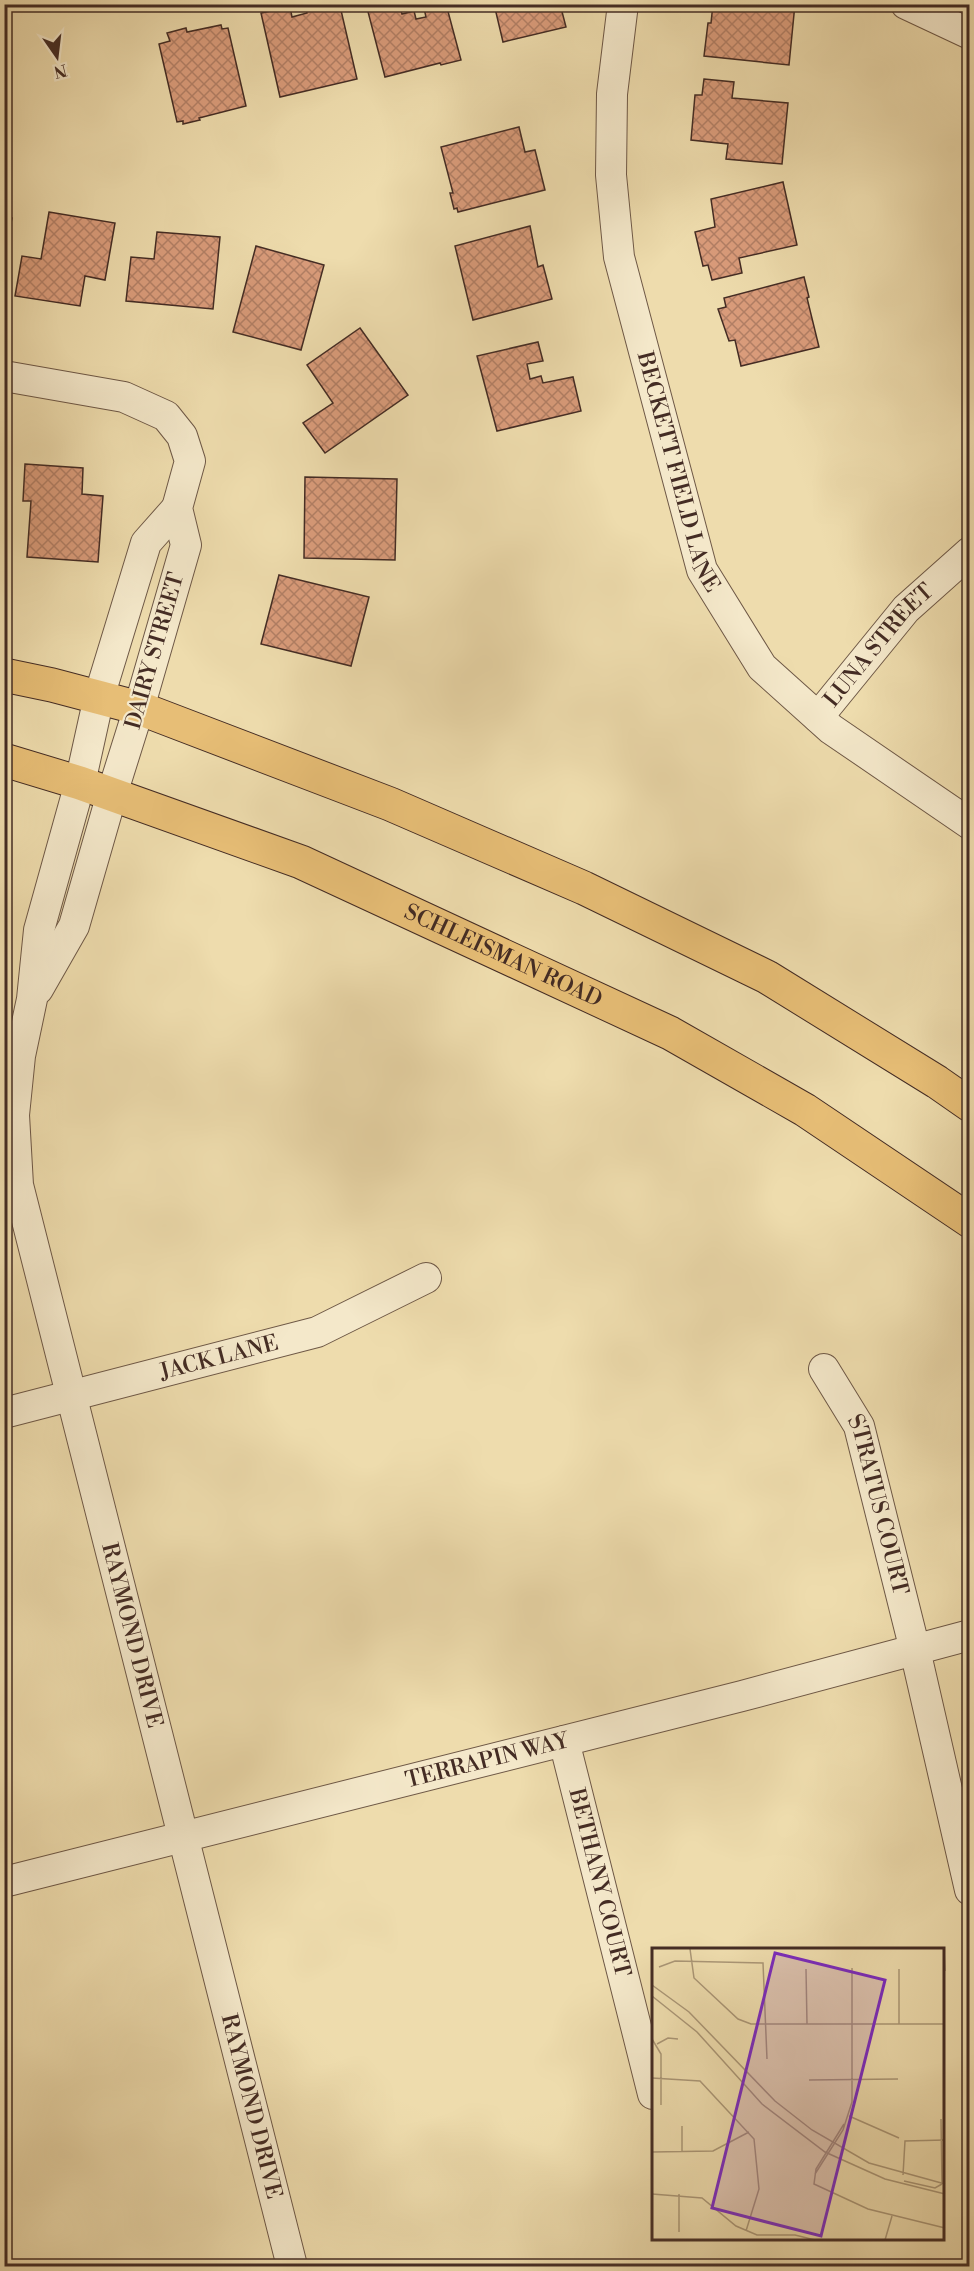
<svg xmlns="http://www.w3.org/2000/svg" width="974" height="2271" font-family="'Libre Bodoni',serif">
<defs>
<pattern id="building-cross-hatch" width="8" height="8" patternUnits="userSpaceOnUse" patternTransform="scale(1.5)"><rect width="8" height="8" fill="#da9c7b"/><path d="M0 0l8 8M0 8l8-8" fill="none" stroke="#b27f65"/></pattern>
</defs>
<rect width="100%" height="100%" fill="#eedcad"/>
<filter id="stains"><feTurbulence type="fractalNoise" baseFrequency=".00333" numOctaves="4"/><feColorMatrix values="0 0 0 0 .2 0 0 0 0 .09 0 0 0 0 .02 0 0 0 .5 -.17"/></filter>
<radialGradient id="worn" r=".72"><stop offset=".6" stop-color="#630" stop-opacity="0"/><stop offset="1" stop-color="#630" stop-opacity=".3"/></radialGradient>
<g fill="url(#building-cross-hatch)" stroke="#442c24" stroke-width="1.5">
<path d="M322 4 323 10 340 6 357 79 280 97 261 13 290 7 292 17 307 13 306 7Z"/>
<path d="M366 4H399L402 14 414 11 416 19 426 17 423 4H446L461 60 441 65 440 63 385 77Z"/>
<path d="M494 4H560L566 27 503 42Z"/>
<path d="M713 4H795L789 65 704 56 708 23H711Z"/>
<path d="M221 25 222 29 228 28 246 106 199 118 200 120 183 124V121L177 122 159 44 170 41 167 33 186 28 187 32Z"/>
<path d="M704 79 734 82 732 98 788 103 782 164 726 159 728 144 691 140 695 95H702Z"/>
<path d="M519 127 525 152 535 150 545 190 458 212 457 208 454 209 450 193H453L441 147Z"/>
<path d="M783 182 797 245 739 258 742 273 712 280 708 265 703 266 695 232 715 227 711 199Z"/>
<path d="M49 212 115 223 105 280 85 276 80 306 15 296 22 256 41 259Z"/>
<path d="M4 216 12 218 4 255Z"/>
<path d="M530 226 538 267 543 265 552 299 473 320 455 246Z"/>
<path d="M157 232 220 237 213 309 126 301 131 257 154 259Z"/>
<path d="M256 246 324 265 301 350 233 332Z"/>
<path d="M804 277 809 297 807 298 819 347 741 366 735 340 729 341 718 309 726 307 724 298Z"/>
<path d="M360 328 408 395 325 453 303 423 333 403 307 365Z"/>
<path d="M538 342 543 361 527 364 530 379 541 376 543 383 573 377 581 411 497 431 477 356Z"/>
<path d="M25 464 83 468 82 494 103 496 98 562 27 557 31 501H23Z"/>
<path d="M305 477 397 479 395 560 304 558Z"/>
<path d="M279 575 369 597 351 666 261 644Z"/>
</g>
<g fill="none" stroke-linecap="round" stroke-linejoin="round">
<g stroke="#6e5846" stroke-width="32">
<g id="minor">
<path id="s1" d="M623 4 612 94 611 175 619 257 702 570 762 667 831 729 970 824"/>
<path d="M906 4 970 34"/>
<path d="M4 376 124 397 166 416 182 436 190 461 177 508 186 545 139 708 112 794 74 926 38 989"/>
<path id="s2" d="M177 508 146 543 99 697 80 783 39 930 32 999 20 1056 14 1115 18 1185 292 2266"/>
<path id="s3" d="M818 717 906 609 970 552"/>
<path id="s4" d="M824 1369 859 1426 915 1650 970 1890"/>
<path id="s5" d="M4 1413 317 1332 426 1278"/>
<path id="s6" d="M564 1741 653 2094"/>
<path id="s7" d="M4 1882 742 1696 970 1635"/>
</g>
</g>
<g stroke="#442c24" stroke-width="35">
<g id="primary">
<path d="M4 675 52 685 139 708 390 804 584 888 767 977 937 1082 970 1105"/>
<path id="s8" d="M4 760 80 783 301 862 670 1033 805 1110 970 1221"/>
</g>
</g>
<use href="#minor" stroke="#f4e8ca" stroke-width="30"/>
<use href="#primary" stroke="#e7be76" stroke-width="33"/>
</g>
<g text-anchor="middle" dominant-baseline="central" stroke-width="4.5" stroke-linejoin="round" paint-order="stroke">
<g font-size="22" fill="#442c24" stroke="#f4e8ca">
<text stroke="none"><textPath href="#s1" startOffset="477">BECKETT FIELD LANE</textPath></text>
<text stroke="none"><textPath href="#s3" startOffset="94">LUNA STREET</textPath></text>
<text transform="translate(155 651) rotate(-74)">DAIRY STREET</text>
<text stroke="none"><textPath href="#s8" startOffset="537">SCHLEISMAN ROAD</textPath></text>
<text stroke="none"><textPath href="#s5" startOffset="222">JACK LANE</textPath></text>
<text stroke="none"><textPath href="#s4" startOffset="148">STRATUS COURT</textPath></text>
<text stroke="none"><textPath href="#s2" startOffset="1170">RAYMOND DRIVE</textPath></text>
<text stroke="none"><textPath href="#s7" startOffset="498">TERRAPIN WAY</textPath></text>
<text stroke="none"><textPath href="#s6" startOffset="146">BETHANY COURT</textPath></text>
<text stroke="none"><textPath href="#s2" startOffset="1656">RAYMOND DRIVE</textPath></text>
</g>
</g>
<g transform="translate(652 1948)">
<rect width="292" height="292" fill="#eedcad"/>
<path fill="none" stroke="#aa9676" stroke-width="1.5" d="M38 1 42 30 86 71 99 76H293M292 1 293 23M7 19 23 13 111 15 115 111M154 21 155 76M247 21V76M0 37 37 64 123 153 160 182 217 215 293 236M0 48 45 84 110 156 173 204 233 231 293 246M0 91 9 106V157M5 96 16 90 26 91M0 130 48 133 102 191 107 241 94 283M157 132 246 131M197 168 247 190M289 171 290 236M192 176 164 221 162 236 216 261 293 280M30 178V204M0 204 61 203 97 184M163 226 191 182 200 154V20M251 227 253 193 293 192M252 233 283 240 290 236M0 246 50 250 84 278 105 287H143L163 292M27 246V284M233 292 240 268"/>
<path fill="#7b2cbf" fill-opacity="0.15" stroke="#7b2cbf" stroke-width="3" d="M123 5 233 32 169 288 60 260Z"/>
<rect width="292" height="292" fill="none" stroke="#442c24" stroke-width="3"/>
</g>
<rect width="974" height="2271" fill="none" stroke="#eedcad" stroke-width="24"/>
<rect x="6" y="6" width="962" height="2259" fill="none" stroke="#442c24" stroke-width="3"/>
<rect x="12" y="12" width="950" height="2247" fill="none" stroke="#442c24" stroke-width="1.5"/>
<g transform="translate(57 57) rotate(166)" stroke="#f4e8ca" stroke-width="4.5" paint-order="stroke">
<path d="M0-4.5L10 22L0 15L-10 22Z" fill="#442c24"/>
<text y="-9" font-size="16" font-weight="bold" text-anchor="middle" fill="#442c24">N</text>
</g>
<rect width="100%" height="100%" filter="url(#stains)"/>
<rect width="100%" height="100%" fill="url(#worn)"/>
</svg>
